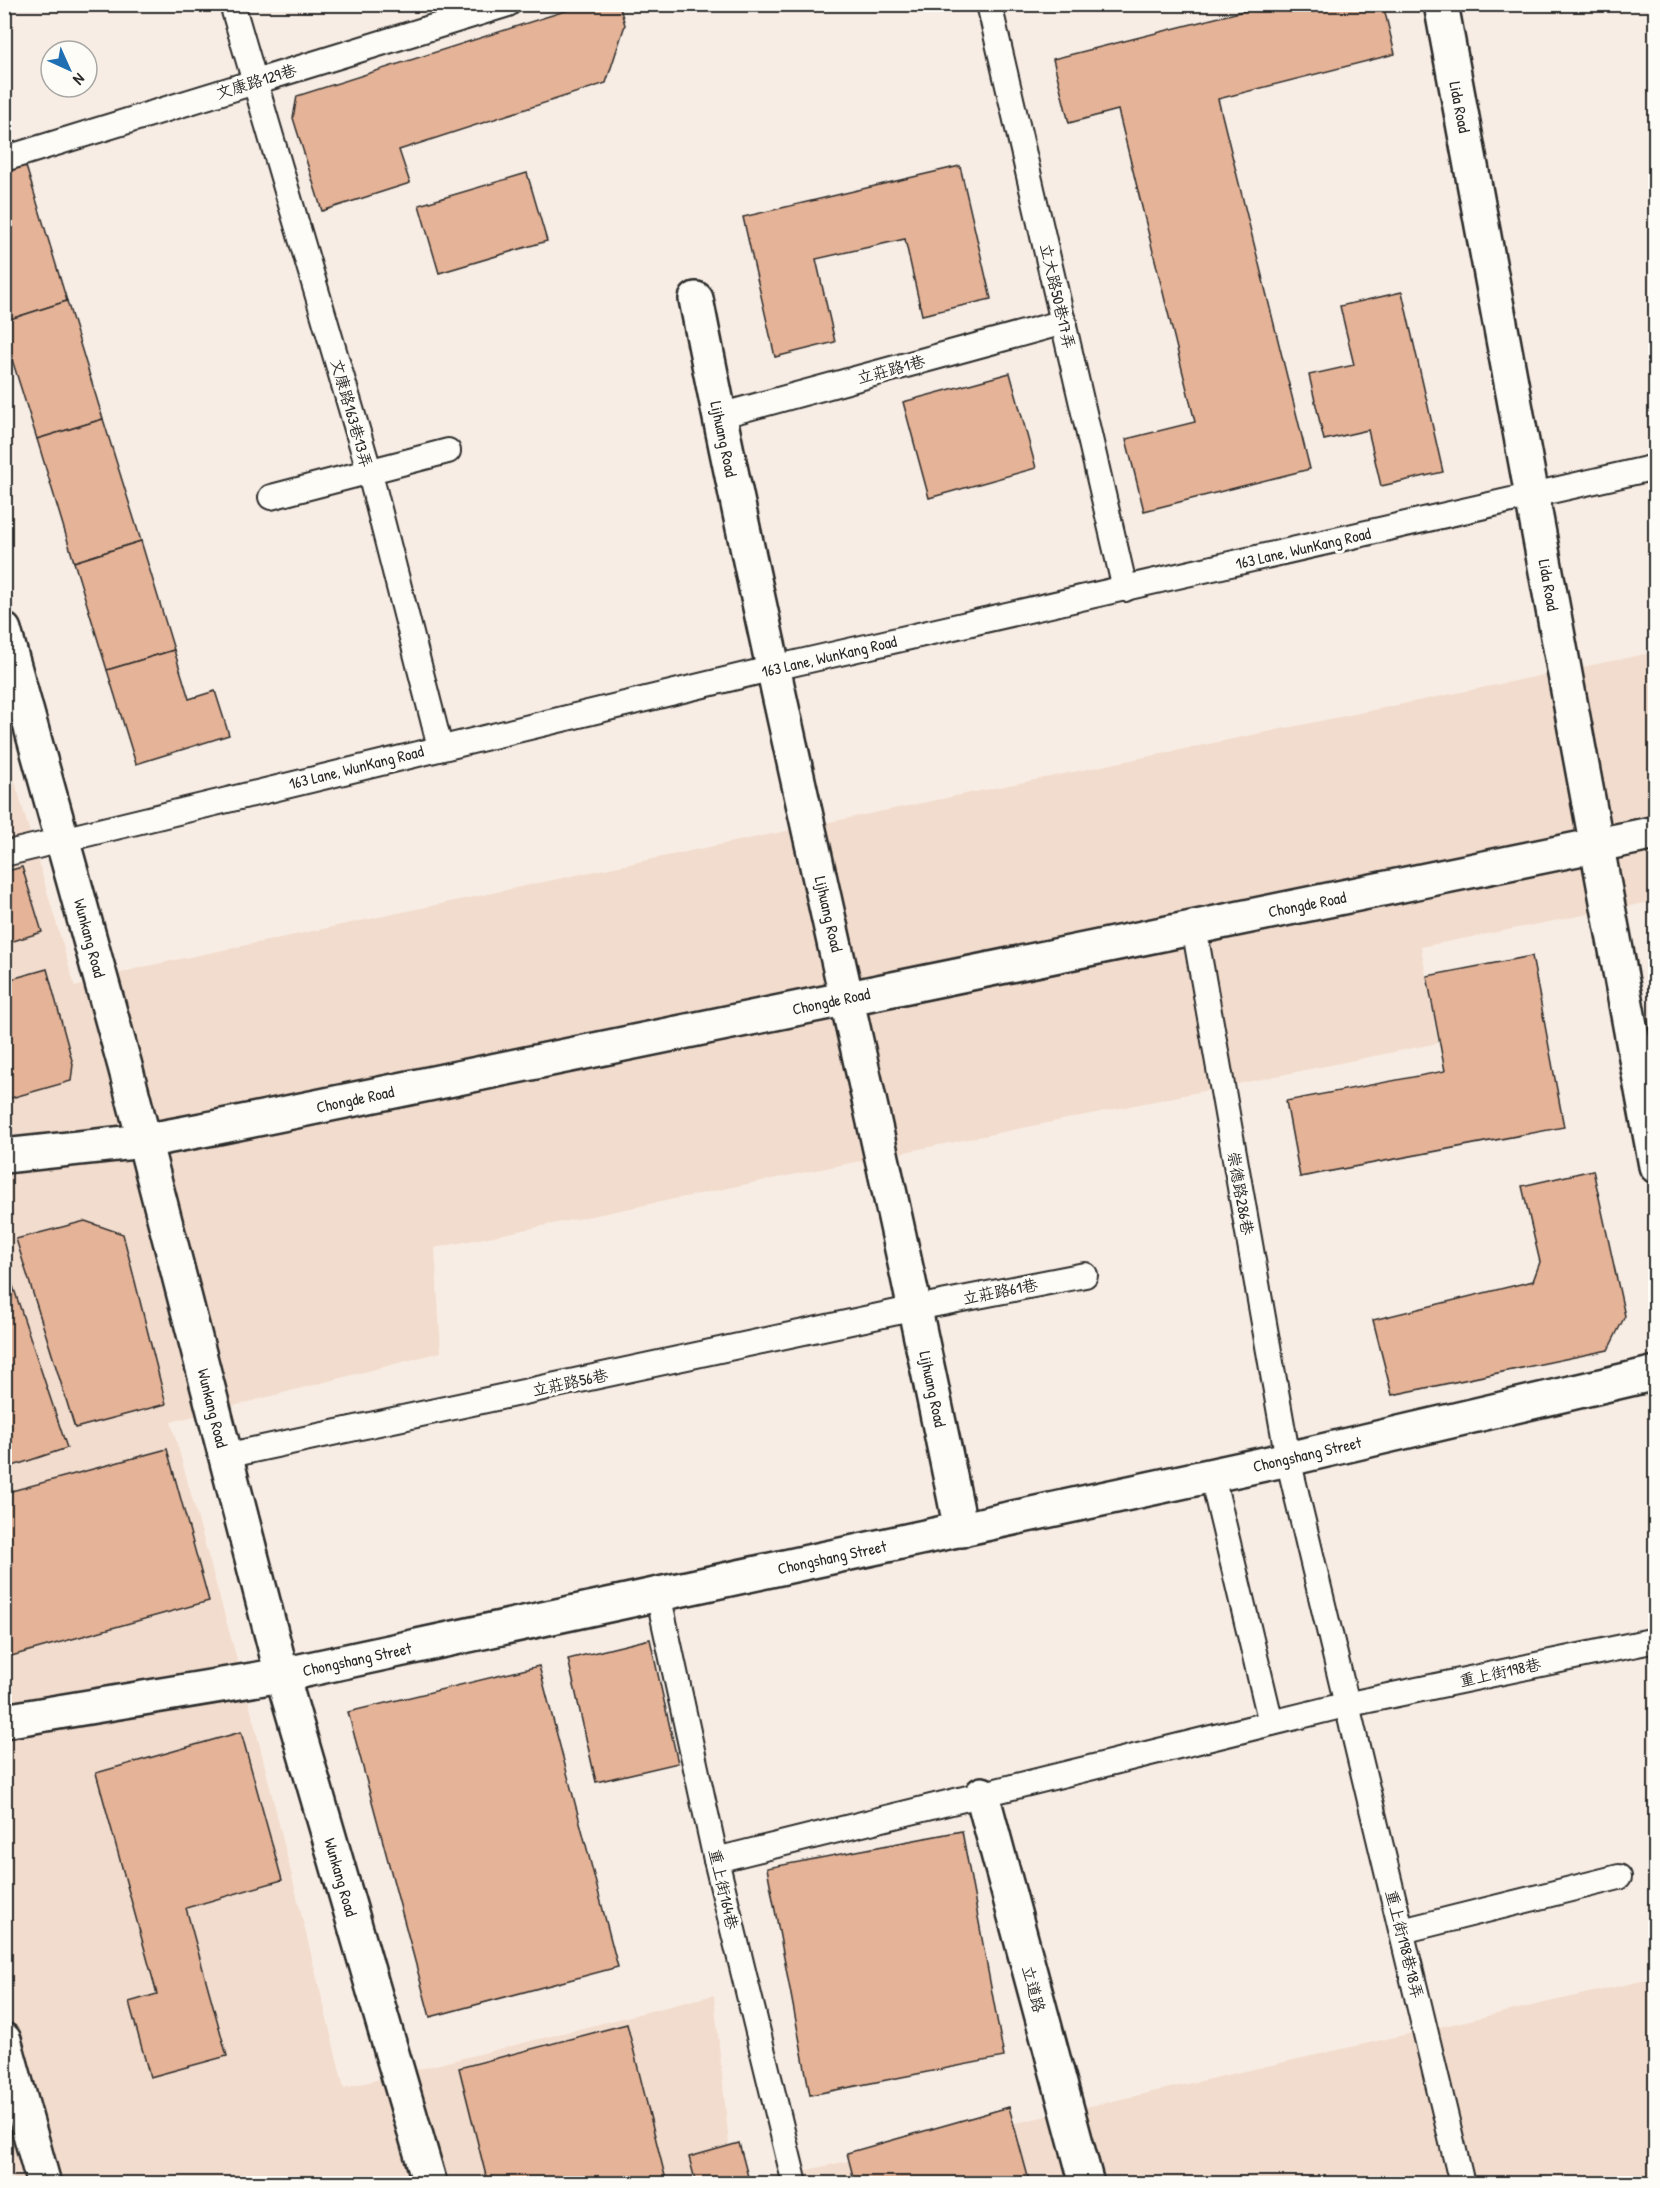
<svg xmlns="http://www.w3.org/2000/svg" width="1660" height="2188" font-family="'Patrick Hand','LXGW WenKai TC',sans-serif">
<rect width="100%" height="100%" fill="#f8ede4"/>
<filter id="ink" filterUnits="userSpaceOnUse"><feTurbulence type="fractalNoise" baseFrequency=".0167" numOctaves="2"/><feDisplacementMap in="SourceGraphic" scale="12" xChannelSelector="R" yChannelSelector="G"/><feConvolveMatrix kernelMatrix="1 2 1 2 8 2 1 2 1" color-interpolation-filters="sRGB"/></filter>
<g filter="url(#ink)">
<g fill="#f2dccd">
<path d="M1655 652V901L1421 947 1438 1043 435 1248 441 1352 171 1422 251 1710 344 2088 714 1995 733 2183H15L4 2145V744L75 987 138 968 709 847Z"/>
<path d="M1655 1978V2183H751Z"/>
</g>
<g fill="#e5b397" stroke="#2b2b2b" stroke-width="1.5">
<path d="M587 4H619L625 25 606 83 399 150 410 183 322 211 293 118 297 96Z"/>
<path d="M1271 4H1383L1395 54 1218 99 1310 469 1144 511 1126 439 1195 422 1118 110 1069 123 1053 59Z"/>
<path d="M25 163 67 301 4 321V169Z"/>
<path d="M960 166 991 299 922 315 905 239 816 259 835 342 775 357 743 217Z"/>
<path d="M527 173 547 241 439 273 419 205Z"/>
<path d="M1402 292 1443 472 1381 486 1368 430 1324 440 1309 375 1354 365 1340 306Z"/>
<path d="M67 301 103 419 37 439 4 334V321Z"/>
<path d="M1010 373 1036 468 929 498 903 402Z"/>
<path d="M103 419 141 541 74 562 37 439Z"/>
<path d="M141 541 174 650 107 670 74 562Z"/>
<path d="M174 650 189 699 215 691 229 735 136 764 107 670Z"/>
<path d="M22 867 42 932 4 944V872Z"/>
<path d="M1532 956 1564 1127 1300 1177 1286 1101 1445 1071 1427 976Z"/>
<path d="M47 969 73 1064 71 1081 4 1100V981Z"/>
<path d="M1593 1170 1625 1316 1608 1350 1392 1395 1373 1320 1533 1281 1540 1262 1522 1186Z"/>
<path d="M85 1221 123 1234 166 1404 75 1428 16 1239Z"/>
<path d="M4 1259 67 1448 4 1469Z"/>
<path d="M167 1449 209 1601 4 1658V1493Z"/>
<path d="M650 1639 678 1763 596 1782 568 1659Z"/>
<path d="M539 1666 618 1967 430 2017 348 1712Z"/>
<path d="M241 1732 282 1880 186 1908 227 2056 150 2077 129 2002 157 1994 96 1773Z"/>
<path d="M962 1831 1004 2057 810 2095 767 1868Z"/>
<path d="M627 2024 667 2184H488L459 2068Z"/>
<path d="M1009 2107 1030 2184H855L847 2153Z"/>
<path d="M739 2143 750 2184H696L689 2157Z"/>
</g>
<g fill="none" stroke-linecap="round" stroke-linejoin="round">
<g stroke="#2b2b2b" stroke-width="28">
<g id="service">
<path d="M232 4 369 470 440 747"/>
<path d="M989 4 1125 589"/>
<path d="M4 159 508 4"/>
<path d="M719 416 1064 322"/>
<path d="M271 497 448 451"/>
<path d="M4 854 774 668 1656 467"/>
<path d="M1194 927 1288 1459 1462 2184"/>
<path d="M225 1456 916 1308 1085 1275"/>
<path d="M1212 1476 1271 1723"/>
<path d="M658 1594 716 1860 795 2184"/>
<path d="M716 1860 1345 1705 1656 1640"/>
<path d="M1402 1931 1619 1877"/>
</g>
</g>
<g stroke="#2b2b2b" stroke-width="38">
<g id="minor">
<path d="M1441 4C1514 392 1581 780 1656 1166"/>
<path d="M696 299C777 710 878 1118 961 1530"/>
<path d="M4 630 125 1066 282 1675 430 2184"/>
<path d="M4 1156 144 1141 218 1127 1656 833"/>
<path d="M4 1721 282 1675 1288 1459 1656 1373"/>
<path d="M982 1794 1087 2184"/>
<path d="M4 2040 44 2184"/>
</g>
</g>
<use href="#service" stroke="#fdfcf7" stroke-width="24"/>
<use href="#minor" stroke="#fdfcf7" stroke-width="33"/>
</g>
</g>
<g text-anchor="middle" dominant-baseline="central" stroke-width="6" stroke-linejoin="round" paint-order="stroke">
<g font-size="16" fill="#2b2b2b" stroke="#fdfcf7">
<text transform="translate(256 81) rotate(-17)">文康路129巷</text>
<text transform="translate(1460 107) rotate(79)">Lida Road</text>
<text transform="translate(1058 296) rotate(77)">立大路50巷17弄</text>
<text transform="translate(891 369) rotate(-15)">立莊路1巷</text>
<text transform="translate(352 413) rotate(74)">文康路163巷13弄</text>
<text transform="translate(724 439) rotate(78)">Lijhuang Road</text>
<text transform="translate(1303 548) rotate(-13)">163 Lane, WunKang Road</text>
<text transform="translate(1549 585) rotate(80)">Lida Road</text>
<text transform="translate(829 656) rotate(-13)">163 Lane, WunKang Road</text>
<text transform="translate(356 767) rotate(-14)">163 Lane, WunKang Road</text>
<text transform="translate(1307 904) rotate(-11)">Chongde Road</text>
<text transform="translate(829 914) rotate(77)">Lijhuang Road</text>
<text transform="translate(90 938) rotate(75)">Wunkang Road</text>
<text transform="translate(831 1001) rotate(-12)">Chongde Road</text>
<text transform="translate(355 1099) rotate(-12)">Chongde Road</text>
<text transform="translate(1241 1193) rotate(80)">崇德路286巷</text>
<text transform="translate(1000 1291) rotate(-11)">立莊路61巷</text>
<text transform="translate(570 1382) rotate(-12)">立莊路56巷</text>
<text transform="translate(933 1389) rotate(78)">Lijhuang Road</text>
<text transform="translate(213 1408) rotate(76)">Wunkang Road</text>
<text transform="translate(1307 1454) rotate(-13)">Chongshang Street</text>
<text transform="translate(832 1557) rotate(-12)">Chongshang Street</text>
<text transform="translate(357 1659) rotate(-12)">Chongshang Street</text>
<text transform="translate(1500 1672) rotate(-12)">重上街198巷</text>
<text transform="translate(341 1877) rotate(74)">Wunkang Road</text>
<text transform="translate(724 1889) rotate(77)">重上街164巷</text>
<text transform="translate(1405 1944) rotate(76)">重上街198巷18弄</text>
<text transform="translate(1034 1989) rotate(75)">立道路</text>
</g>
</g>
<rect width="1660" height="2188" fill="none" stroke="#fdfcf7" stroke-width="24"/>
<rect x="12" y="12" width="1636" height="2164" fill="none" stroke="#2b2b2b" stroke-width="2" filter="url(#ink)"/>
<g transform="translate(69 69) rotate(135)"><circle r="28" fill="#fdfcf7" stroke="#a9a8a5" stroke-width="1.5"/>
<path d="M0-4.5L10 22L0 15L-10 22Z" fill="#1f6fb2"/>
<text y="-9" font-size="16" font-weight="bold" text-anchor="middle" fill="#2b2b2b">N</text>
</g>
</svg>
